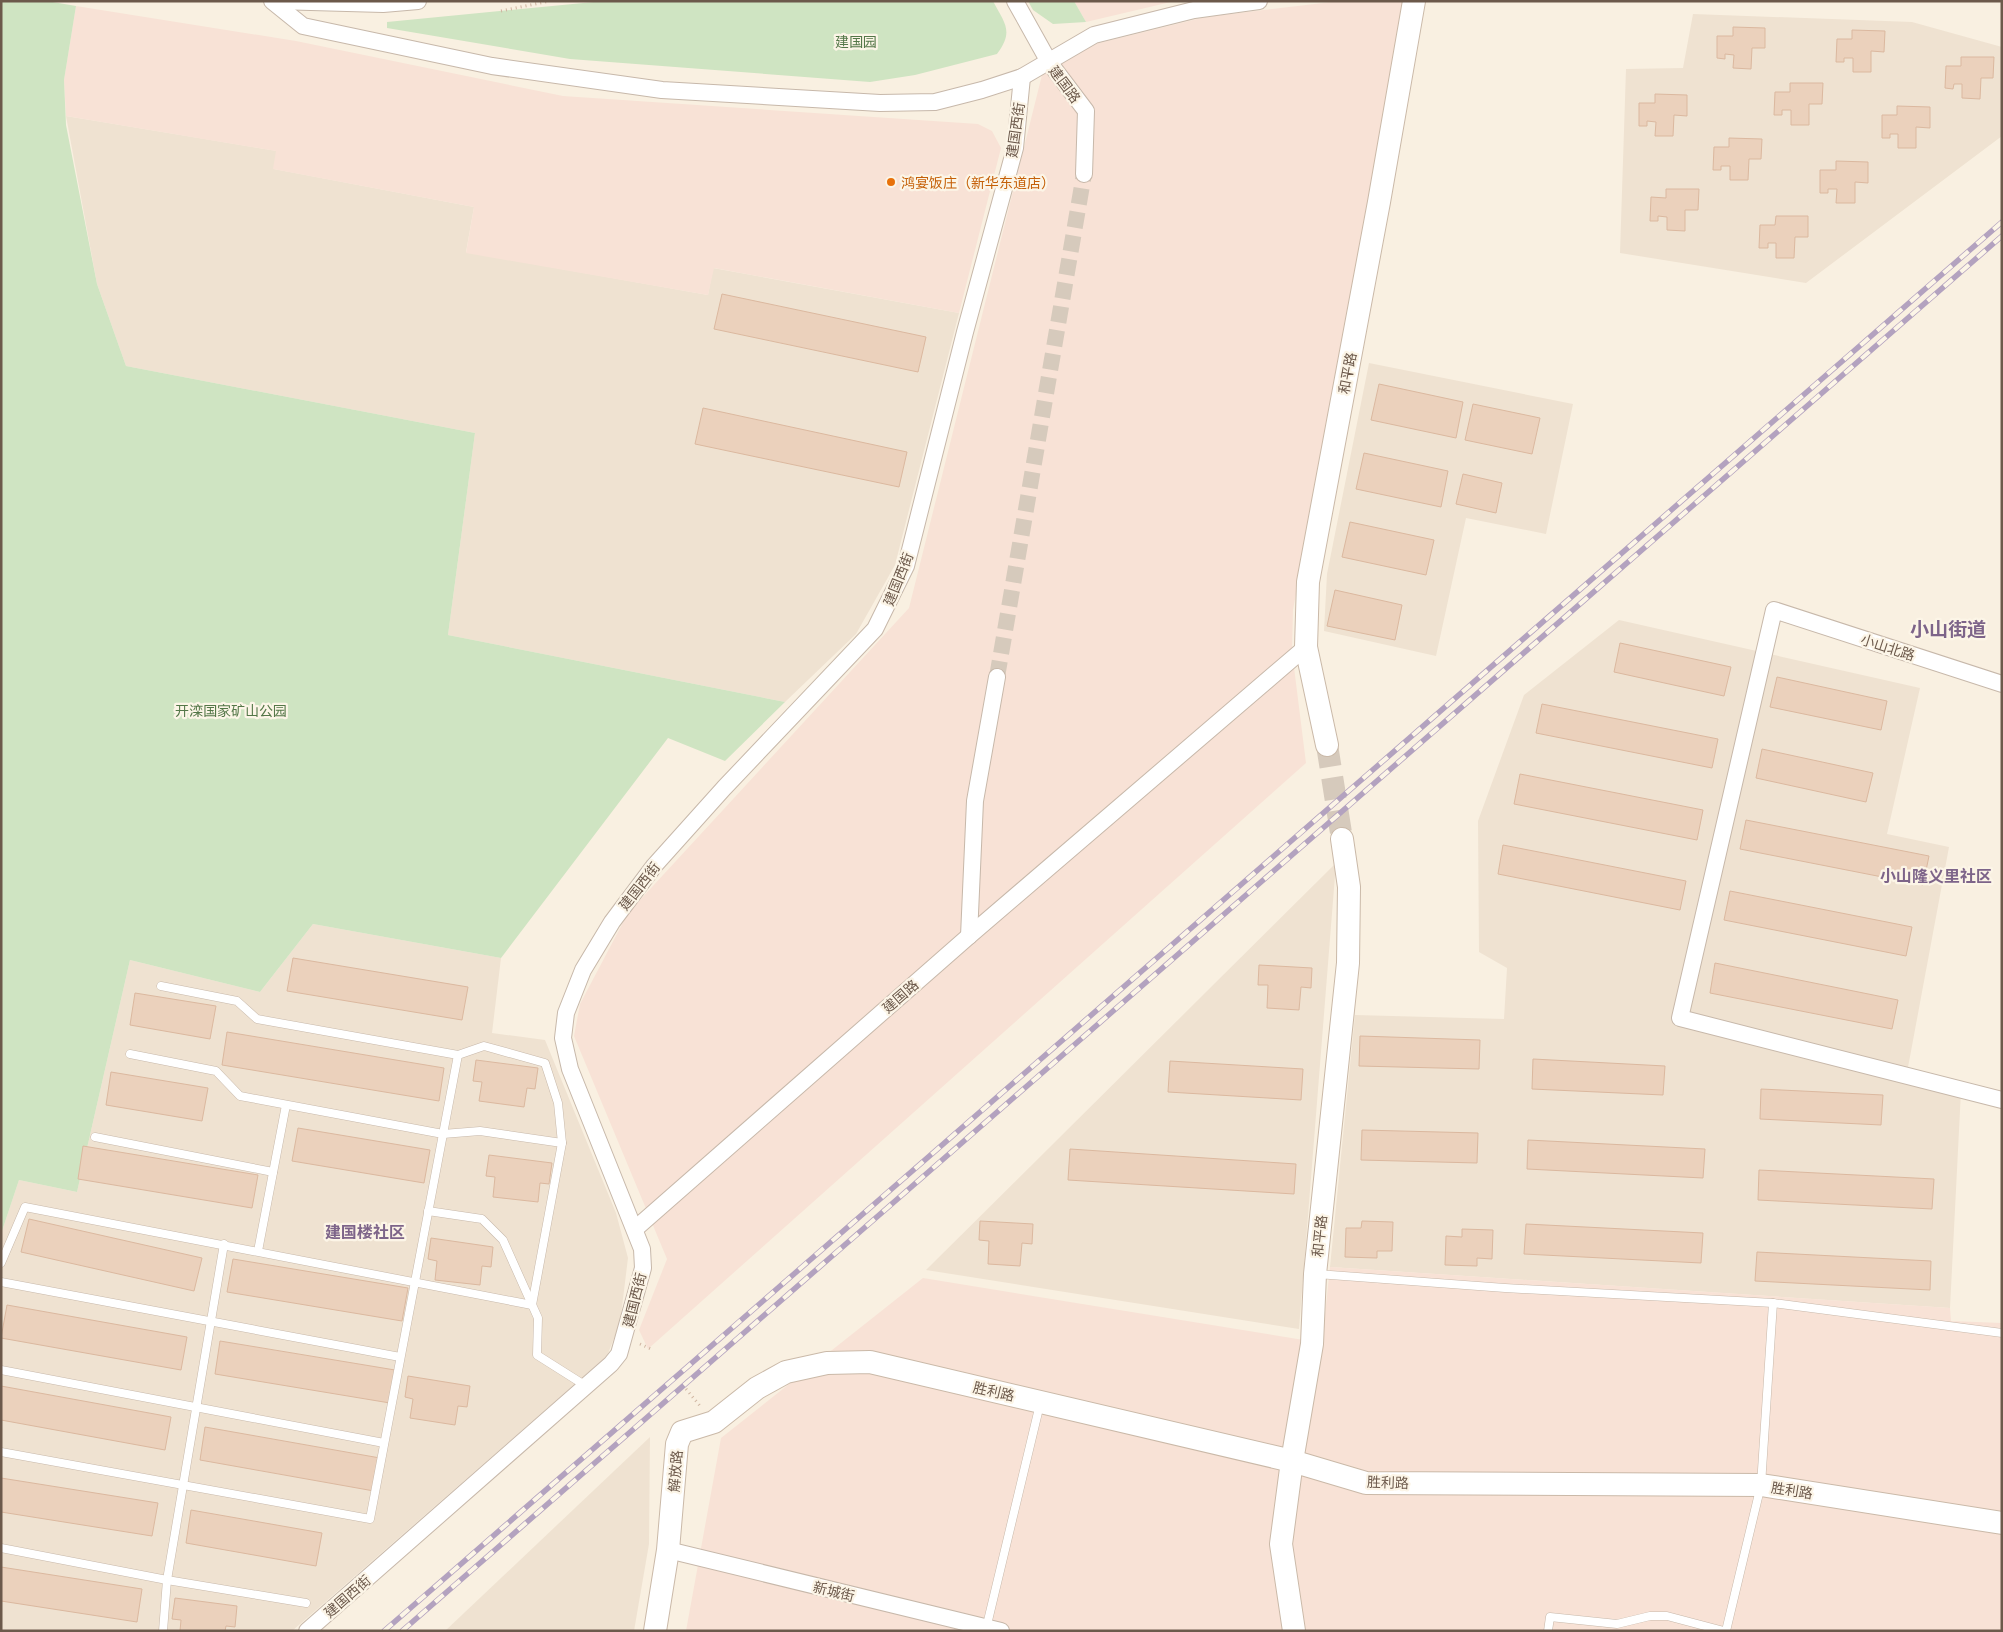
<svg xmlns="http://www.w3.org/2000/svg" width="2003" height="1632" font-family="Commissioner,'Noto Sans SC',sans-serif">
<rect width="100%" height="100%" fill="#f9f0e1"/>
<g fill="#efe2d1">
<path d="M1693 14 1912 22 2002 47V136L1806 283 1620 253 1626 69 1683 68Z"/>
<path d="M66 116 277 151 274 169 474 207 466 252 708 295 713 268 959 313 895 565 856 634 785 702 448 635 475 433 126 366 97 284Z"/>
<path d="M1369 363 1573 404 1546 534 1466 518 1436 656 1324 631 1327 574Z"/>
<path d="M1619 620 1920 688 1887 834 1949 847 1906 1078 1961 1091 1950 1308 1330 1267 1355 1015 1504 1019 1507 968 1479 952 1478 821 1524 695Z"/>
<path d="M1336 863 1299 1329 926 1270Z"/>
<path d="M313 924 501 958 492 1033 545 1040 616 1213 628 1258 620 1323 607 1356 292 1631H1V1234L19 1180 77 1192 130 960 260 992Z"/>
<path d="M650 1437 649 1544 634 1631H445Z"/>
</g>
<g fill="#f8e2d6">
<path d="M1074 1H1175L1086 22Z"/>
<path d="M1340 1H1406L1293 610 1292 651 1306 763 648 1349 639 1330 667 1259 574 1036 580 1004 628 913 909 608 1042 75 1091 45 1205 17Z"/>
<path d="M76 6 296 41 563 96 978 124 992 131 1001 148 959 313 714 268 708 295 466 253 474 207 273 169 276 151 66 116 64 80Z"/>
<path d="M1330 1267 1950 1308 1951 1321 2002 1323V1631H686L721 1438 923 1278 1322 1343Z"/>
</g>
<g fill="#cfe4c2">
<path d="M1 1H47L76 6 64 80 66 125 97 284 126 366 475 433 448 635 785 702 725 761 668 738 501 958 313 924 260 992 130 960 77 1192 19 1180 1 1234Z"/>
<path d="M604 1H993C1005 24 1014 31 997 54L915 75 870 82 570 59 387 28V22Z"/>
<path d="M1028 1H1074L1086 22 1053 24 1033 10Z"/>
</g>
<g fill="#ebd1bc" stroke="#dbb89f">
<path d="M1733 27 1765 28V48H1752L1751 69 1733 68 1734 55 1725 54V59L1717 58V36H1733Z"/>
<path d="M1852 30 1885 31 1884 52 1871 51V72H1853V58H1844V62H1836L1837 39H1852Z"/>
<path d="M1961 57H1994L1993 78H1981L1980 99 1962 98V84H1954L1953 89 1945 88 1946 66H1961Z"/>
<path d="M1790 83H1823L1822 104H1809V125H1791V110H1782V115H1774L1775 92H1790Z"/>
<path d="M1655 94 1687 95V116L1674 115 1673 136H1655L1656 122 1647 121V126H1639V103H1655Z"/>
<path d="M1897 106 1930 107V128L1916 127V148H1898V134H1890V138H1882V115H1897Z"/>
<path d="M1729 138 1762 139 1761 159H1749L1748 180H1730V166H1721V170H1713L1714 147H1729Z"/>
<path d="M1836 161 1868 162V183L1855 182V203H1836L1837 189H1828V193H1820V170H1836Z"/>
<path d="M1666 189H1699L1698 210H1685V231L1667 230V217L1658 216V221H1650L1651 197 1666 198Z"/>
<path d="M1776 216H1808V237H1795L1794 258H1776V243H1768V248H1759L1760 225H1775Z"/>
<path d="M722 294 926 337 918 372 714 329Z"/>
<path d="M1379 384 1463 402 1456 438 1371 420Z"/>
<path d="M1473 404 1540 418 1532 454 1465 440Z"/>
<path d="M703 408 907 452 899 487 695 444Z"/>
<path d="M1364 453 1448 471 1441 507 1356 489Z"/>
<path d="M1463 474 1502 483 1496 513 1456 504Z"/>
<path d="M1350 522 1434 540 1426 575 1342 557Z"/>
<path d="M1335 590 1402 605 1395 640 1327 626Z"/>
<path d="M1620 643 1731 667 1724 696 1614 672Z"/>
<path d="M1777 677 1887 701 1881 730 1770 707Z"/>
<path d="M1542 704 1718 739 1712 768 1536 733Z"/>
<path d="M1762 749 1873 773 1866 802 1756 778Z"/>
<path d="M1520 774 1703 810 1697 840 1514 804Z"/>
<path d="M1746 820 1929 856 1923 885 1740 849Z"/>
<path d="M1503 845 1686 881 1680 910 1498 874Z"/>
<path d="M1730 891 1912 927 1906 956 1724 920Z"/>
<path d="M293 958 468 987 462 1020 287 991Z"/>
<path d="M1715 963 1898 1000 1892 1029 1710 993Z"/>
<path d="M1259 965 1312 968 1311 988 1301 987 1299 1010 1267 1008 1268 985H1258Z"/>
<path d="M135 993 216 1006 210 1039 130 1025Z"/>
<path d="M227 1032 444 1068 439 1101 222 1065Z"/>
<path d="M1360 1036 1480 1040 1479 1069 1359 1066Z"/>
<path d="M1533 1059 1665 1066 1663 1095 1532 1089Z"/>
<path d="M476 1060 538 1068 535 1089 527 1088 524 1107 479 1101 482 1082 473 1081Z"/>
<path d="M1170 1061 1303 1069 1301 1100 1168 1092Z"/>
<path d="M111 1072 208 1088 202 1121 106 1105Z"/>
<path d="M1761 1089 1883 1095 1881 1125 1760 1119Z"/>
<path d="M298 1128 430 1150 424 1183 292 1161Z"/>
<path d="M1362 1130 1478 1133 1477 1163 1361 1160Z"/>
<path d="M1528 1140 1705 1149 1703 1178 1527 1169Z"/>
<path d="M83 1146 258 1175 252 1208 78 1179Z"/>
<path d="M1070 1149 1296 1164 1294 1194 1068 1180Z"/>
<path d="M489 1155 552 1163 549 1184 540 1183 538 1202 493 1197 495 1177 486 1176Z"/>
<path d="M1759 1170 1934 1179 1932 1209 1758 1200Z"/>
<path d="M29 1219 202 1258 194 1291 21 1252Z"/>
<path d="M980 1221 1033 1224 1032 1244 1022 1243 1020 1266 988 1264 989 1241 979 1240Z"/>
<path d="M1362 1221 1393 1222 1392 1251H1377V1258L1345 1257 1346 1228H1361Z"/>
<path d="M1526 1224 1703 1233 1701 1263 1524 1254Z"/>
<path d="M1462 1229 1493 1230 1492 1259 1477 1258V1266L1445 1265 1446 1236 1462 1237Z"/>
<path d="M431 1238 493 1247 491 1267 482 1266 480 1285 435 1280 437 1261 428 1259Z"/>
<path d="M1757 1252 1931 1261 1930 1290 1755 1281Z"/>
<path d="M233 1259 408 1288 402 1321 227 1292Z"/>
<path d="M7 1305 187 1337 181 1370 1 1338Z"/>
<path d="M220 1341 395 1370 390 1403 215 1374Z"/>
<path d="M408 1376 470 1386 467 1407 458 1406 455 1425 410 1418 413 1399 405 1397Z"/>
<path d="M1 1386 171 1417 165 1450 1 1420Z"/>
<path d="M205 1427 380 1458 374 1491 200 1460Z"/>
<path d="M1 1478 158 1503 152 1536 1 1512Z"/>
<path d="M191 1510 322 1533 316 1566 186 1543Z"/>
<path d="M1 1567 142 1589 137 1622 1 1601Z"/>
<path d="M175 1598 237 1606 235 1627 226 1626 225 1631H180L181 1620 172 1619Z"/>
</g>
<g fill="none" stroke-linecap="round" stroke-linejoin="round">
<path stroke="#d6cabc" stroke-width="16" stroke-dasharray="16 8" stroke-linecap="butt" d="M997 677 1084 174"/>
<path stroke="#d6cabc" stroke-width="22" stroke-dasharray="22 11" stroke-linecap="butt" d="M1327 745 1342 839"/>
<g stroke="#c7b8aa" stroke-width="9">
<g id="lane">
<path d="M130 1054 216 1071 240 1096 443 1134 480 1131 562 1143"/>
<path d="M95 1137 273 1172"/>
<path d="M428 1211 482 1219 503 1240 538 1318 537 1355 586 1386"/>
<path d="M258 1251 286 1105"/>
<path d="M1 1263 25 1207 532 1305 562 1143 558 1103 545 1063 484 1046 458 1055 257 1019 237 1001 161 986"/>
<path d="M1317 1274 1505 1288 1773 1303 2002 1333"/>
<path d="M1 1282 400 1357"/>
<path d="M1 1370 384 1443"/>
<path d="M1 1452 370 1519 458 1055"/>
<path d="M1 1548 167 1580 306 1603"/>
<path d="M986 1629 1040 1404"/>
<path d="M163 1631 167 1580 224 1244"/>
<path d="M1548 1631 1550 1617 1617 1624 1650 1616H1667L1724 1631"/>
<path d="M1726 1631 1761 1485 1773 1303"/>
</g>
</g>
<g stroke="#c7b8aa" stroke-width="18">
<g id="street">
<path d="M272 1 303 26 492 66 662 90 880 103 935 102 982 90 1022 77 1094 35 1194 10 1259 1"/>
<path d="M275 1 383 4 418 1"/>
<path d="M1015 1 1049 62 1086 111 1084 174"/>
<path d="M2002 684 1774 610 1680 1018 2002 1100"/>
<path d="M969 936 975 801 997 677"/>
<path d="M635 1229 969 936 1306 647"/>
<path d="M668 1550 1001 1631"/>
<path d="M307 1631 611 1364 619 1354 643 1268 642 1249 570 1069 563 1038 566 1013 583 970 612 922 654 866 724 788 875 629 906 566 965 332 1015 148 1022 77"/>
</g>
</g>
<g stroke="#cab9a8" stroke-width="24">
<g id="secondary">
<path d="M1327 745 1306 647 1308 582 1379 202 1414 1"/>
<path d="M655 1631 668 1550 677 1444 682 1432 714 1422 757 1388 786 1372 827 1363 870 1362 1292 1461 1366 1483 1761 1485 2002 1523"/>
<path d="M1294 1631 1281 1544 1292 1461 1312 1344 1315 1274 1348 963 1349 887 1342 839"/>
</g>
</g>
<g stroke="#cfb4a0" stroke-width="3" stroke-dasharray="1 4" stroke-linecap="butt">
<path d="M501 11 550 1"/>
<path d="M640 1344 651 1349"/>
<path d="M686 1389 701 1407"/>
</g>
<use href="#lane" stroke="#fff" stroke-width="8"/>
<use href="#street" stroke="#fff" stroke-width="16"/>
<use href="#secondary" stroke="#fff" stroke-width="22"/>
<g stroke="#b3a2bf" stroke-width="5.5">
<g id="rail">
<path d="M384 1631 2002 222"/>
<path d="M402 1631 2002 236"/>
</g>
</g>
<use href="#rail" stroke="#fcf5e7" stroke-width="4" stroke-dasharray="11" stroke-linecap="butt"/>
</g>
<circle fill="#e8710a" stroke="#fcf5e7" stroke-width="2" cx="891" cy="182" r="5"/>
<g text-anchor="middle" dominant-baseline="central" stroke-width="4.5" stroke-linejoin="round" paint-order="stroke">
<g font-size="14" fill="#547748" stroke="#fcf5e7">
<text x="856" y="41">建国园</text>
<text x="231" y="710">开滦国家矿山公园</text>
</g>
<g font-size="14" fill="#6c594b" stroke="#fcf5e7">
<text transform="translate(1065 84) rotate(53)">建国路</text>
<text transform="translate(1015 130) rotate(-82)">建国西街</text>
<text transform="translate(1347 373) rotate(-79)">和平路</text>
<text transform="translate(898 579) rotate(-68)">建国西街</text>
<text transform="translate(1888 647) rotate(18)">小山北路</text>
<text transform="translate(639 886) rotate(-52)">建国西街</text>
<text transform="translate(900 996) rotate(-41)">建国路</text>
<text transform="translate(1319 1236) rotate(-84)">和平路</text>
<text transform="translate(634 1300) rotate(-76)">建国西街</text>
<text transform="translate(994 1391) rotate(13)">胜利路</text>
<text transform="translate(675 1471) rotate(-85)">解放路</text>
<text transform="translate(1388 1482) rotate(2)">胜利路</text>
<text transform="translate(1792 1490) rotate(9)">胜利路</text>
<text transform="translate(834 1591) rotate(14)">新城街</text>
<text transform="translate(347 1596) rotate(-41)">建国西街</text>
</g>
<g font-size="14" fill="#c56008" stroke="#fcf5e7" text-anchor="start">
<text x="901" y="182">鸿宴饭庄（新华东道店）</text>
</g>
<g font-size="16" font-weight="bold" fill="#7d6489" stroke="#fcf5e7">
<text x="1936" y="875">小山隆义里社区</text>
<text x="365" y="1231">建国楼社区</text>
</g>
<g font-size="19" font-weight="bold" fill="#7d6489" stroke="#fcf5e7">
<text x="1948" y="628">小山街道</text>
</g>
</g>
<rect width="2003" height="1632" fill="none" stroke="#6c594b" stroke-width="5"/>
</svg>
